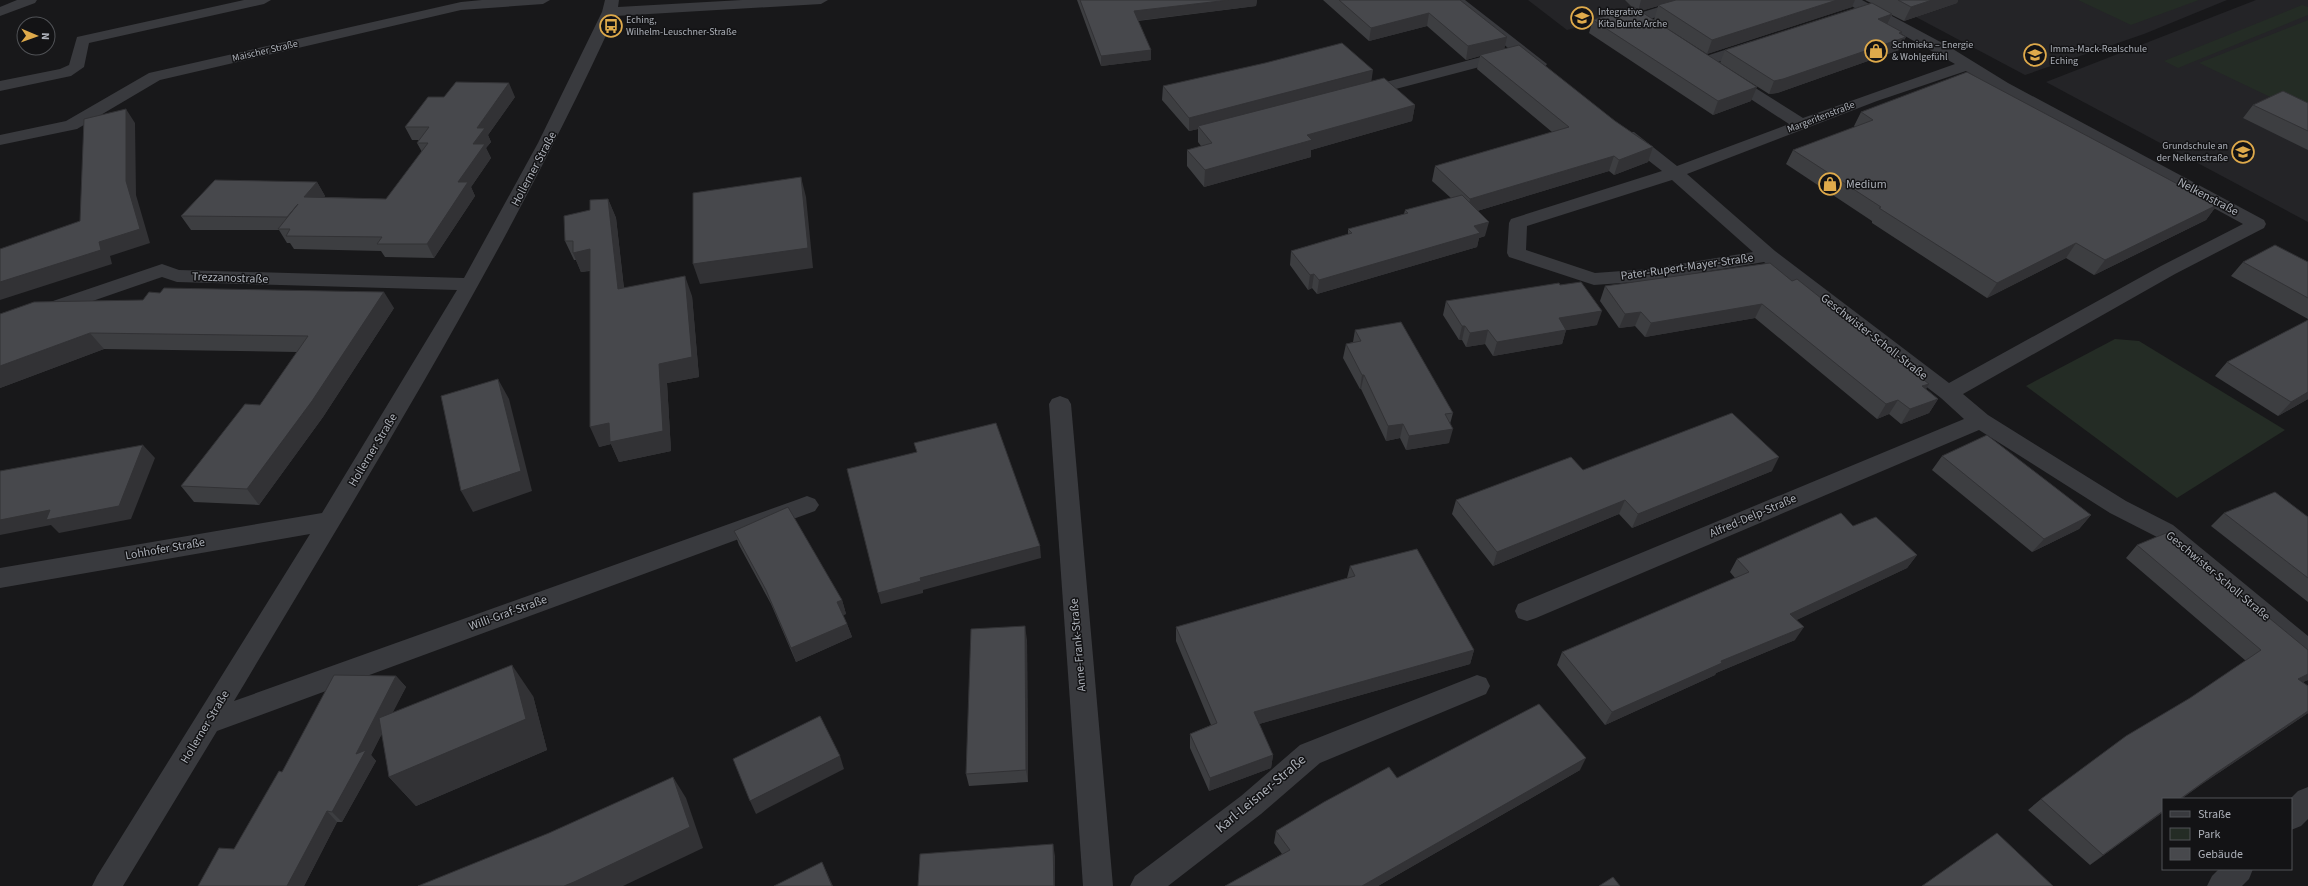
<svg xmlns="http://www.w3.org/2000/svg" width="2308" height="886" font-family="'Source Sans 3',sans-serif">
<rect width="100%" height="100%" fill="#18181a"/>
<g fill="#242427">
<path d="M1528 0H1651L1657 6 1567 30Z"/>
<path d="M1884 0H2227L2144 34 2025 75Z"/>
<path d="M2256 0H2308V222L2046 82Z"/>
</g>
<g fill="#242c25">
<path d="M2078 0H2199L2131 25Z"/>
<path d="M2302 5 2308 7V15L2178 68 2164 61Z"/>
<path d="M2308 20V115L2199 63Z"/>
<path d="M2115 339 2139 341 2285 430 2177 498 2026 386Z"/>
</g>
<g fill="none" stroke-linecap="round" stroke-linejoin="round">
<g fill="#393a3e" fill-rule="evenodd">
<path d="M17 0H37L35 3 0 16V7Z"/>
<path d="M244 0H271L264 4 89 43 84 67 71 76 0 91V81L60 69 69 65 77 37Z"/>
<path d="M482 0H550L543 4 461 10 160 80 77 129 0 145V135L66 121 149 73 461 2Z"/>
<path d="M605 0H619L618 7 742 0H828L821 4 615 16C506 255 368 476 234 701L799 499 807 496 815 499 819 505 815 511 217 731 123 886H92L97 876 310 534 0 588V568L322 513 457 290 177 282 162 277 0 333V319L162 264 179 270 464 278 538 143 602 12Z"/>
<path d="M1449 0H1465L1547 64 1545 67H1533L1514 52 1516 55 1514 58 1365 97 1359 95 1357 92 1359 89 1508 50 1513 52Z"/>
<path d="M1682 0H1705L1703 3 1650 19 1663 29 1660 32H1650L1630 18 1633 15Z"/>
<path d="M1844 0H1862L1948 46 2008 83 2264 220 2266 224 2264 228 2175 274 1963 394 1988 415 2126 501 2173 525 2308 636V662L2299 659 2157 537 2110 513 1979 430 1536 618 1527 621 1518 618 1515 611 1518 604 1964 419 1941 398 1764 262 1649 281 1594 285 1509 257 1507 253 1509 223 1511 219 1662 171 1622 140 1620 136 1622 132H1634L1677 166 1789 124 1723 81 1721 78 1723 75H1735L1803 118 1955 64 1846 3ZM1966 71 1996 89 2243 224 2161 266 1949 383 1775 251 1687 174 1877 101ZM1672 180 1753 252 1649 269 1595 273 1526 250 1527 226Z"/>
<path d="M1752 41 1757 43 1760 46 1757 49 1703 67 1697 65 1695 62 1697 59Z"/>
<path d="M1060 396 1068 399 1071 404 1113 886H1083L1049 404 1052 399Z"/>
<path d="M1477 675 1486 678 1490 686 1486 694 1320 763 1261 814 1168 886H1130L1135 876 1241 796 1300 745Z"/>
<path d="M2308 787V819L2301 826 2291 830 2290 799 2298 791Z"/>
<path d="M2219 869H2253L2249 879 2242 886H2207L2212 876Z"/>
</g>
</g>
<g fill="#3d3e41">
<path d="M1077 0H1257L1256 6 1138 21 1151 60 1101 66Z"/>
<path d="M1323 0H1460L1507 37 1504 49 1615 121 1653 147 1648 162 1614 175 1609 171 1477 211 1485 236 1479 238 1477 247 1317 294 1312 288 1308 290 1290 265 1291 251 1348 234V229L1404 214 1405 210 1451 198 1432 181 1435 166 1552 132 1477 69 1480 56 1466 60 1427 26 1369 41Z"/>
<path d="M1625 0H1855L1852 7 1707 54 1654 20 1658 6 1640 11 1751 101 1713 115 1589 33 1593 20 1633 8Z"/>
<path d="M1865 0H1958L1957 3 1904 21 1892 15 1888 24 1901 34 1899 50 1777 93 1769 94 1720 63 1725 50 1871 3Z"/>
<path d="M1371 81 1415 105 1412 121 1311 150V157L1204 187 1187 166V150L1201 146 1198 142V129L1189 131 1162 100 1163 86Z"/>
<path d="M515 97 488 135 491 142 486 148 491 158 471 187 475 196 434 258 385 257 381 251 294 249 290 243H287L279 230H191L181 216 317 182 325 196 324 197 386 199 422 152 417 143 419 140H412L405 127Z"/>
<path d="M2308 103V150L2243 118 2253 105Z"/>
<path d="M1861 112 2217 205 2206 220 2094 275 2066 258 1987 298 1872 223V221L1786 164 1793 150 1855 127 1854 126Z"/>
<path d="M608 199 616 218 624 288 692 296 699 377 667 383 671 451 619 462 611 444 599 447 590 271 581 272 576 260H574L565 241 590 210Z"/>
<path d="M2243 262H2308V319L2231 276Z"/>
<path d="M1792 281 1929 384 1926 389 1938 399 1929 413 1901 424 1889 414 1877 419 1755 318 1645 337 1635 326 1619 328 1600 301 1605 286Z"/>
<path d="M1560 285 1597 325 1566 330 1562 344 1493 356 1485 344 1466 347 1462 340H1459L1443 315 1446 301Z"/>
<path d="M394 308 323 417 259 505 194 502 181 486 260 405 297 352 104 349 0 388V314Z"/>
<path d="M1355 330 1453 413 1450 424 1449 443 1406 450 1400 438 1386 441 1361 389H1360L1343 358 1346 344 1353 342Z"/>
<path d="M2227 362 2308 399 2278 416 2215 376Z"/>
<path d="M1942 456 2091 515 2079 529 2032 552 1932 470Z"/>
<path d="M1583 470 1772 471 1632 528 1619 514 1493 566 1452 514 1456 500Z"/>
<path d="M2224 513 2308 517V602L2211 526Z"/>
<path d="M1853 526 1917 555 1907 568 1796 620 1795 640 1716 673 1715 675 1605 725 1557 665 1562 652 1735 578 1730 572 1737 559Z"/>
<path d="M734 531 842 600 846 614 843 615 847 624 852 637 796 662 771 604 739 545Z"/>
<path d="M2137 545 2308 650V680L2303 682 2308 686V713L2202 784 2090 865 2028 810 2041 799 2246 661 2126 558Z"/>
<path d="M1350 566 1474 650 1470 664 1259 724 1273 755 1271 768 1209 791 1190 748V734L1211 725 1176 641V627L1347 578Z"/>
<path d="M1027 640 1028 782 969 786 966 774Z"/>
<path d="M396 676 406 687 392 713 533 696 547 750 416 806 389 777 382 733 371 755 376 761 342 822H337L304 886 234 849 282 772Z"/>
<path d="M1580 770 1378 886H1225L1282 854 1274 843 1276 831 1397 778Z"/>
</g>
<g fill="#323235">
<path d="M1229 0H1257L1256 6 1134 21V11Z"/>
<path d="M1641 0H1677L1638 12Z"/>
<path d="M1837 0H1855L1852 7 1707 54 1712 40Z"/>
<path d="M1932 0H1958L1957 3 1904 21 1911 7Z"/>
<path d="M1429 13 1427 26 1369 41 1371 28Z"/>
<path d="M1892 14 1886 27 1878 19Z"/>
<path d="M1902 32 1899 39 1906 37 1899 50 1777 93 1769 94 1774 81Z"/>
<path d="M1507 37 1504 50 1480 55V56L1466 60 1468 46Z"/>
<path d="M1151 50V60L1101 66V56Z"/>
<path d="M1373 70 1371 84 1198 126V129L1189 131V118Z"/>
<path d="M509 83 515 97 488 135 491 142 486 148 491 158 471 187 475 196 434 258 427 244 458 182 473 144 477 128Z"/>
<path d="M1757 87 1751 101 1713 115 1718 101Z"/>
<path d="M1415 105 1412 121 1311 150V157L1204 187 1205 170 1307 135Z"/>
<path d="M126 109 135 123 136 195 150 243 110 256 112 264 0 300V282L99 242 126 181Z"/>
<path d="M1653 147 1648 162 1614 175 1619 160Z"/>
<path d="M1614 156 1609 171 1467 214 1470 199Z"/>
<path d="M801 177 806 197 813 268 700 284 693 264Z"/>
<path d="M317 182 325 196 313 211 304 197Z"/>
<path d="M608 199 616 218 626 308 618 289Z"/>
<path d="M2217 205 2206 220 2094 275 2105 260Z"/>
<path d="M1489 222 1485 236 1479 238 1477 247 1317 294 1319 280 1474 226Z"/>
<path d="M2076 243 2066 258 1987 298 1997 283Z"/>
<path d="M590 249 598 269 581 272 573 253Z"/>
<path d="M1314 274 1312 288 1308 290 1310 275Z"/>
<path d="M685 276 692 296 699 377 667 383 671 451 619 462 611 444 599 447 590 427Z"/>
<path d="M384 292 394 308 323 417 259 505 247 489Z"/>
<path d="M1762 304 1755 318 1645 337 1651 323Z"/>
<path d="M1602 311 1597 325 1556 332 1566 330 1562 344 1493 356 1497 342 1559 318Z"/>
<path d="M1641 312 1635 326 1619 328 1625 314Z"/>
<path d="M1462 326H1465L1462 340H1459Z"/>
<path d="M1488 330 1485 344 1466 347 1470 333Z"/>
<path d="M90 333 104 349 0 388V366Z"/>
<path d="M1362 375H1364L1361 389H1360Z"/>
<path d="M498 379 509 399 532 491 473 512 461 491Z"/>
<path d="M1929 384 1920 398 1922 386Z"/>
<path d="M2308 392V399L2278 416 2291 402Z"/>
<path d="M1938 399 1929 413 1901 424 1910 409Z"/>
<path d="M1898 400 1889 414 1877 419 1886 404Z"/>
<path d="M1403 424 1400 438 1386 441 1388 426Z"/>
<path d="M1453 429 1449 443 1406 450 1409 436Z"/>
<path d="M143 445 155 458 131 519 59 533 51 525 0 535V520Z"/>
<path d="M1779 457 1772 471 1632 528 1638 514Z"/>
<path d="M1625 500 1619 514 1493 566 1497 552Z"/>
<path d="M2091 515 2079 529 2032 552 2044 539Z"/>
<path d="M1040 546 1041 558 923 590V593L881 604 878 593 920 578Z"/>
<path d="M1917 555 1907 568 1782 627 1790 614Z"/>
<path d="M842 600 846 614 841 616 837 602Z"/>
<path d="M847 624 852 637 796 662 791 648Z"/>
<path d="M1025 626 1027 640 1028 782 1026 770Z"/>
<path d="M1804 627 1795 640 1716 673 1715 675 1605 725 1612 712 1721 661Z"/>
<path d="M1474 650 1470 664 1252 726 1254 712Z"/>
<path d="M512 665 533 696 547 750 416 806 389 777Z"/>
<path d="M2308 674V680L2284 690 2298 679Z"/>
<path d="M396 676 406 687 371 755 376 761 342 822 332 812 356 754Z"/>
<path d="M2308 711V713L2202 784 2181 799H2180L2216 773Z"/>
<path d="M1273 755 1271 768 1209 791 1210 778Z"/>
<path d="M840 756 844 769 756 814 750 801Z"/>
<path d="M1586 758 1580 770 1378 886H1362Z"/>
<path d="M673 777 686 798 703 848 623 886H564Z"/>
<path d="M327 811 337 822 304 886H287Z"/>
<path d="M2163 811V812L2090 865 2103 855Z"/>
<path d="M1053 844 1055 856V886H1054Z"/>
<path d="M822 862 833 886H832Z"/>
</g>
<g fill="#47484c" stroke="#323235">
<path d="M1080 0H1229L1134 11 1151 50 1101 56Z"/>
<path d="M1339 0H1460L1507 37 1468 46 1429 13 1371 28Z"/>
<path d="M1676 0H1837L1712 40 1658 5Z"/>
<path d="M1898 0H1932L1911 7Z"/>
<path d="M1872 3 1892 14 1878 19 1902 32 1899 33 1906 37 1783 79 1774 81 1725 50Z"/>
<path d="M1634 7 1757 87 1718 101 1593 20Z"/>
<path d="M1342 43 1373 70 1189 118 1163 86 1265 63Z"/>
<path d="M1519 45 1615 121 1653 147 1619 160 1614 156 1470 199 1435 166 1569 127 1480 55Z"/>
<path d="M1967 72 2217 205 2105 260 2076 243 1997 283 1879 208 1881 207 1793 150 1873 120 1861 112Z"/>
<path d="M1384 78 1415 105 1307 135 1312 140 1205 170 1187 150 1212 143 1198 126Z"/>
<path d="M456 82 509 83 477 128H485L473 144H485L458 182H468L427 244H377L382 237 286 236 290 229H278L298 204 287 217 181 216 215 180 317 182 304 197 386 199 428 143H417L429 127H405L428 97H444Z"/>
<path d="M2283 91 2308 103V131L2253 105Z"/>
<path d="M126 109V181L140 229 99 242 101 250 0 282V249L80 221 84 119Z"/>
<path d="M801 177 808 248 693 264V193Z"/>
<path d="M1462 195 1489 222 1474 226 1480 233 1319 280 1314 274 1310 275 1291 251 1352 233 1348 229 1408 213 1405 210Z"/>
<path d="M608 199 618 289 685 276 692 357 659 364 663 431 610 442 609 423 590 427V249L573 253V241H565L564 216 590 210V200Z"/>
<path d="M2275 245 2308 262V298L2243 262Z"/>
<path d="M1770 263 1792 281 1797 279 1929 384 1922 386 1938 399 1910 409 1898 400 1886 404 1762 304 1651 323 1641 312 1625 314 1605 286Z"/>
<path d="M1581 282 1602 311 1559 318 1566 330 1497 342 1488 330 1470 333 1465 326H1462L1446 301 1559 283 1560 285Z"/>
<path d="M164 288 384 292 312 401 247 489 181 486 245 404 260 405 308 336 90 333 0 366V314L34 302 143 300 149 292 160 293Z"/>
<path d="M2308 320V392L2291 402 2227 362Z"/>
<path d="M1401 322 1453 413 1445 414 1453 429 1409 436 1403 424 1388 426 1364 375H1362L1346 344 1361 341 1355 330Z"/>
<path d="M498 379 521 471 461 491 441 396Z"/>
<path d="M1732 413 1779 457 1638 514 1625 500 1497 552 1456 500 1571 457 1583 470Z"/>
<path d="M996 423 1040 546 920 578 921 581 878 593 847 469 917 452 914 443Z"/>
<path d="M1987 435 2091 515 2044 539 1942 456Z"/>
<path d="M143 445 119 506 46 520 50 510 0 520V471Z"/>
<path d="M2275 492 2308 517V578L2224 513Z"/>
<path d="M788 507 842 600 837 602 847 624 791 648 766 590 734 531Z"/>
<path d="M1841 513 1853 526 1876 517 1917 555 1790 614 1804 627 1721 661 1722 663 1612 712 1562 652 1749 572 1737 559Z"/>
<path d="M2166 533 2308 650V674L2298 679 2308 686V711L2216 773 2180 799H2163V811L2103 855 2041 799 2126 736 2190 698 2261 650 2137 545Z"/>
<path d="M1417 549 1474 650 1254 712 1273 755 1210 778 1190 734 1217 723 1176 627 1355 576 1350 566Z"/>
<path d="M1025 626 1026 770 966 774 971 629Z"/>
<path d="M512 665 526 719 389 777 379 718Z"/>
<path d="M334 675 396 676 356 754 366 750 332 812 327 811 287 886H198L219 848 234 849 279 771 282 772Z"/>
<path d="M1539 704 1586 758 1362 886H1225L1290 850 1276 831 1324 802 1389 767 1397 778Z"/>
<path d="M820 716 840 756 750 801 733 759Z"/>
<path d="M673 777 690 827 574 882 564 886H418L549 833Z"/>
<path d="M1997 833 2053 886H1922Z"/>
<path d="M1053 844 1054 886H918L920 854Z"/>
<path d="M822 862 832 886H774Z"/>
<path d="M1613 877 1620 886H1599Z"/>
</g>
<defs>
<g id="school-ring" transform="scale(1.15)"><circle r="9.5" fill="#131315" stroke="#dfaa4b" stroke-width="1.5"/><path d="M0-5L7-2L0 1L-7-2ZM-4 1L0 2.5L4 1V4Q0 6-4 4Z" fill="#dfaa4b"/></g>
<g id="bus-ring" transform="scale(1.15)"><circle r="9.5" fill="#131315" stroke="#dfaa4b" stroke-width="1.5"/><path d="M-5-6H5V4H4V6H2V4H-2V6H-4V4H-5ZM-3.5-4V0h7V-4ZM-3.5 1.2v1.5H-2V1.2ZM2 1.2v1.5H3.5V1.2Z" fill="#dfaa4b"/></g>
<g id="shop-ring" transform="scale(1.15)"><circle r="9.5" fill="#131315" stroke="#dfaa4b" stroke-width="1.5"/><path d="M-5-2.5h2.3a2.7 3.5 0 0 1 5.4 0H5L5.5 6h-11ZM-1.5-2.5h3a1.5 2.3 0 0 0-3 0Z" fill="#dfaa4b"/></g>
</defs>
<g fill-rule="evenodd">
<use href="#school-ring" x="1582" y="18"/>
<use href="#bus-ring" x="611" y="26"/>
<use href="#shop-ring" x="1876" y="51"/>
<use href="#school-ring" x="2035" y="55"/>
<use href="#school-ring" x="2243" y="152"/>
<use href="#shop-ring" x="1830" y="184"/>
</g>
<g text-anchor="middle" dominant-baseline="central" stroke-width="3" stroke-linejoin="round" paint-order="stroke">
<g font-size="10" fill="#acb0b8" stroke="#131315" text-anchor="start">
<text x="1598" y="12">Integrative<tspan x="1598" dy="12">Kita Bunte Arche</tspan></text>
<text x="626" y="20">Eching,<tspan x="626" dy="12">Wilhelm-Leuschner-Straße</tspan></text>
<text x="1892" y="45">Schmieka – Energie<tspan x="1892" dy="12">&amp; Wohlgefühl</tspan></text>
<text x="2050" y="49">Imma-Mack-Realschule<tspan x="2050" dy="12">Eching</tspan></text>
<text x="2228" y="146" text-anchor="end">Grundschule an<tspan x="2228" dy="12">der Nelkenstraße</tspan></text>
</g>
<g font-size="10" fill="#acb0b8" stroke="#131315">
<text transform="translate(265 51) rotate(-13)">Maischer Straße</text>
<text transform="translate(1821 117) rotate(-21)">Margeritenstraße</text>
</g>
<g font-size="12" fill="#acb0b8" stroke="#131315">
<text transform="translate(534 169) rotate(-62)">Hollerner Straße</text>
<text transform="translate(2208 197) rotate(28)">Nelkenstraße</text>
<text transform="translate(1687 267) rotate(-8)">Pater-Rupert-Mayer-Straße</text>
<text transform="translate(230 278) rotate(2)">Trezzanostraße</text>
<text transform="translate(1874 337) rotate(38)">Geschwister-Scholl-Straße</text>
<text transform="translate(373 450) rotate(-59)">Hollerner Straße</text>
<text transform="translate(1753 516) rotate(-23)">Alfred-Delp-Straße</text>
<text transform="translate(165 549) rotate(-10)">Lohhofer Straße</text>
<text transform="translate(2218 576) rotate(40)">Geschwister-Scholl-Straße</text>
<text transform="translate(508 613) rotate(-20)">Willi-Graf-Straße</text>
<text transform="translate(1078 645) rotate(-95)">Anne-Frank-Straße</text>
<text transform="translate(205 727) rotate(-59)">Hollerner Straße</text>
</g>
<g font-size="12" fill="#acb0b8" stroke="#131315" text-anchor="start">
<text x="1846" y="184">Medium</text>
</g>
<g font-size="14" fill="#acb0b8" stroke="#131315">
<text transform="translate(1261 794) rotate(-40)">Karl-Leisner-Straße</text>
</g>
</g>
<rect x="2162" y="798" width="130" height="72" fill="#131315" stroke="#505256"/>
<rect x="2170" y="811" width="20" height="6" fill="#393a3e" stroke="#505256"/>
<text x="2198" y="818" font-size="12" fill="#acb0b8">Straße</text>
<rect x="2170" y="828" width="20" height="12" fill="#242c25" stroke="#505256"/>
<text x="2198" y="838" font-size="12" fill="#acb0b8">Park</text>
<rect x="2170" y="848" width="20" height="12" fill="#47484c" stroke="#505256"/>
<text x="2198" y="858" font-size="12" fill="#acb0b8">Gebäude</text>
<g transform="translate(36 36) rotate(92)"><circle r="19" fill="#131315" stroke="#505256"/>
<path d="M0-3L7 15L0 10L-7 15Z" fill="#dfaa4b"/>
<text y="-6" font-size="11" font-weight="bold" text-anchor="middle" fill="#acb0b8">N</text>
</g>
</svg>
